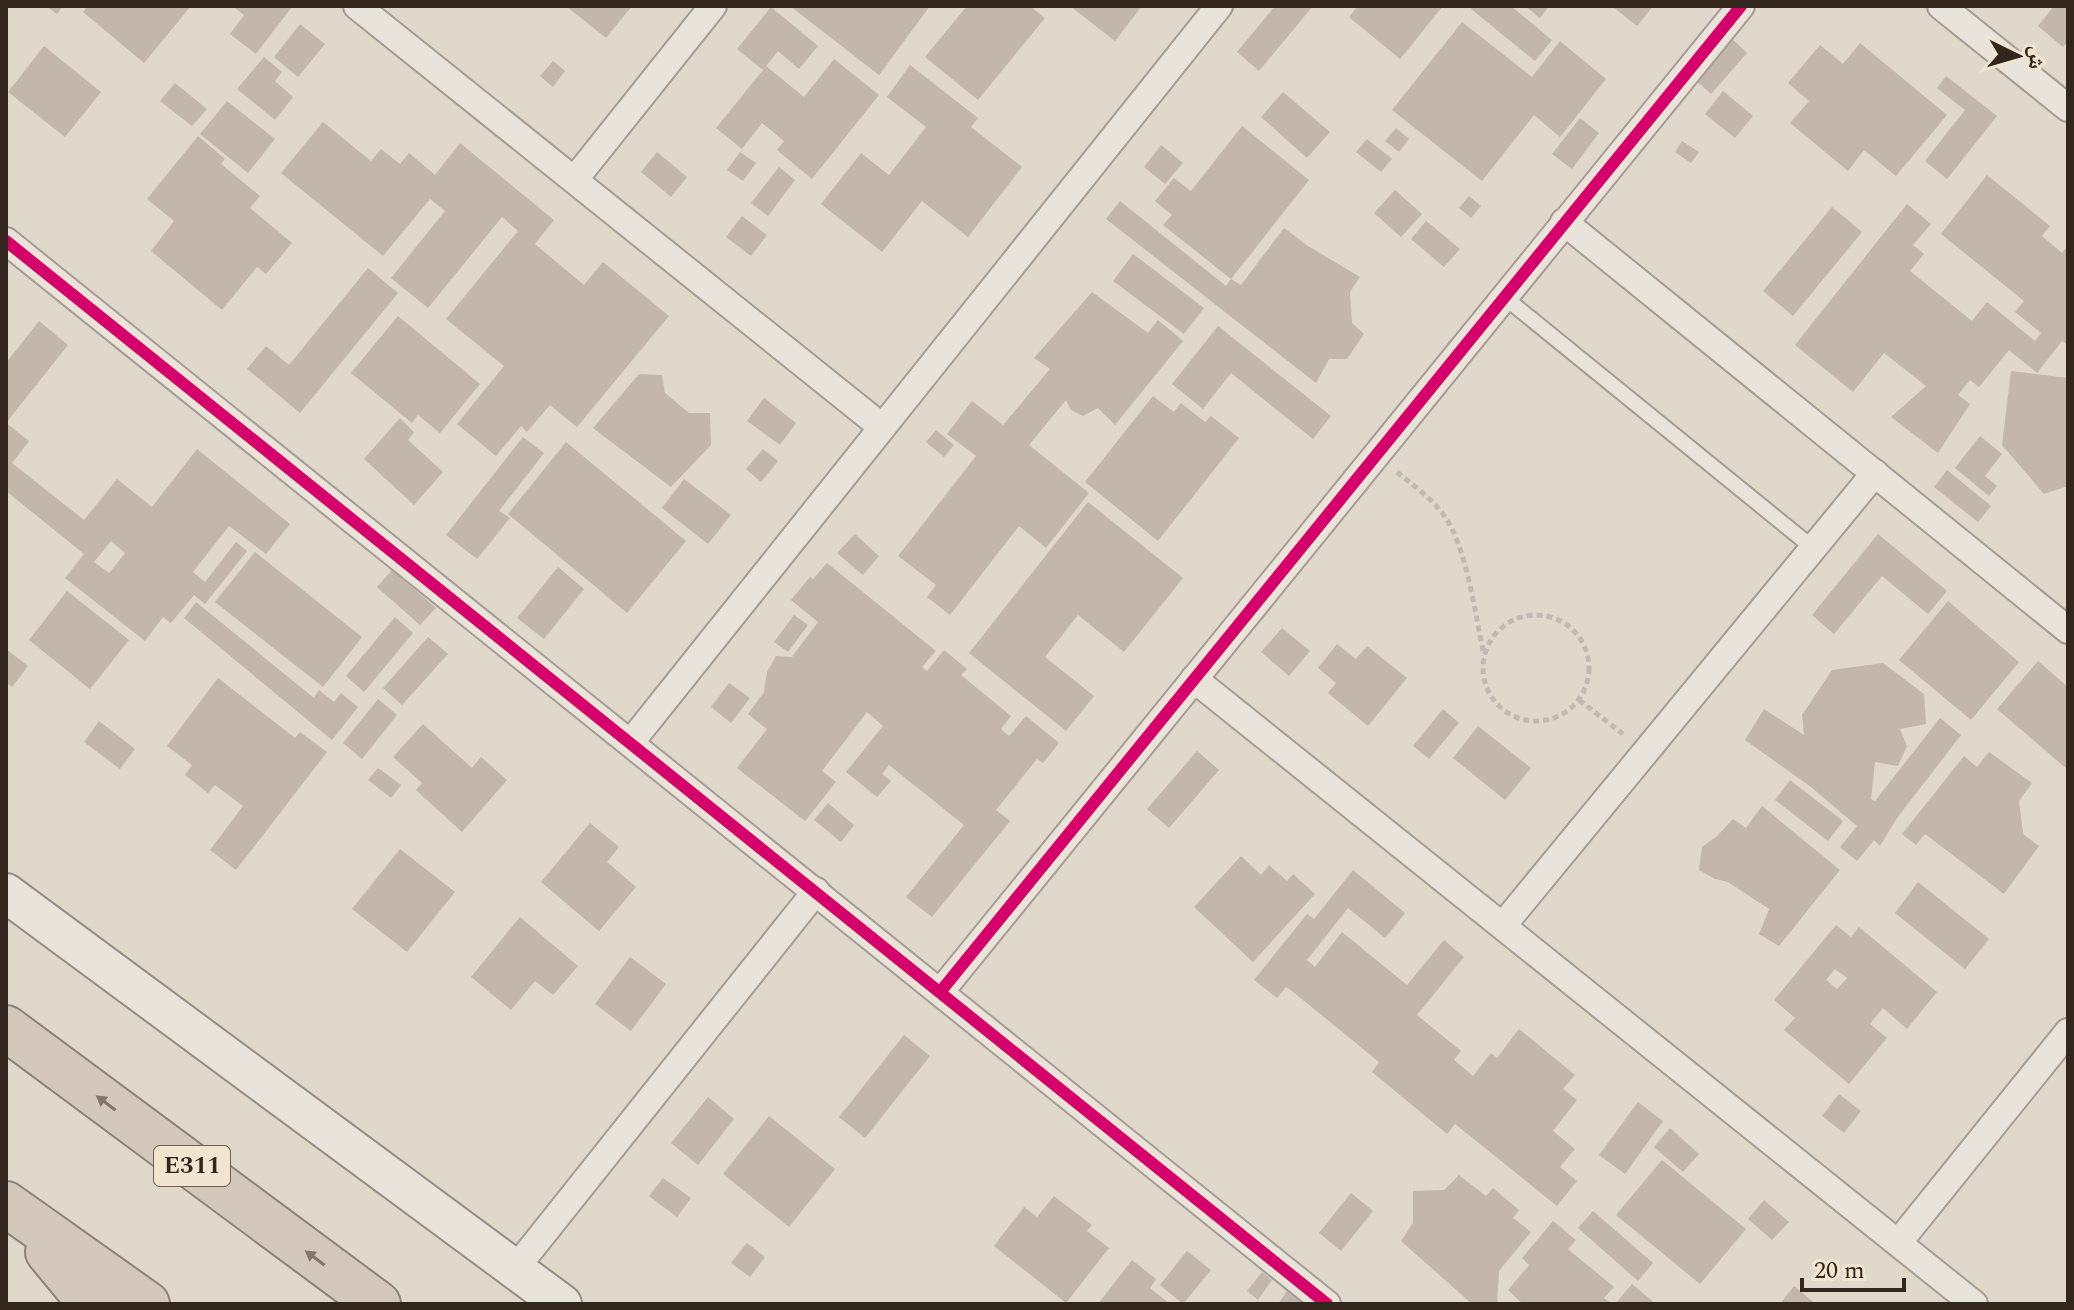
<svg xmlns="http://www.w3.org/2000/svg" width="2074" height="1310" font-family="Spectral,'Noto Naskh Arabic',serif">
<rect width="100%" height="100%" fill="#e0d8ca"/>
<g fill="#c3b6ab" fill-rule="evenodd">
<path d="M46 6H63L57 14Z"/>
<path d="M88 6H191L144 63 83 12Z"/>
<path d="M232 6H288L291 8 256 54 230 34 244 15Z"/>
<path d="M566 6H632L606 38Z"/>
<path d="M790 6H930L879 75Z"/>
<path d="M967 6H1030L1045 18 978 100 925 57Z"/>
<path d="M1070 6 1115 7 1142 6 1115 41Z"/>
<path d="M1275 6H1313L1259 71 1237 52Z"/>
<path d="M1358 6H1443L1400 59 1349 17Z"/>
<path d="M1474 6H1511L1552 40 1535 61 1471 9Z"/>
<path d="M1525 6H1549L1540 18Z"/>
<path d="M1612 6H1653L1637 26Z"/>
<path d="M2054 6H2068V41L2063 47 2038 26Z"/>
<path d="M771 7 818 46 799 69 778 51 766 66 804 97 834 59 879 95 812 179 777 150 784 141 762 123 742 149 716 128 763 70 737 49Z"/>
<path d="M1462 22 1532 77 1560 41 1606 79 1560 137 1534 115 1482 181 1392 110Z"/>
<path d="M300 24 325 44 298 77 274 57Z"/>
<path d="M1729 36 1747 53 1711 94 1692 77Z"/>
<path d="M1860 43 1947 115 1896 176 1864 150 1848 171 1790 123 1809 101 1788 83 1820 45 1843 64Z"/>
<path d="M44 46 101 92 65 137 8 92Z"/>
<path d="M264 57 282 72 275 81 293 97 275 120 237 89Z"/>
<path d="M553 61 565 71 553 87 540 76Z"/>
<path d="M910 65 978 118 971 127 1022 167 968 237 922 201 882 252 821 204 861 153 889 175 926 127 887 97Z"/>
<path d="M1946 76 1997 116 1947 179 1925 161 1965 110 1937 88Z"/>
<path d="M175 83 207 109 192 126 160 101Z"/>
<path d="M1723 91 1753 116 1735 138 1705 114Z"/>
<path d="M1283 92 1330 132 1307 158 1261 117Z"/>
<path d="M227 101 275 139 248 173 200 134Z"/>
<path d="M1580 118 1599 133 1572 169 1552 154Z"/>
<path d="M323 122 371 161 381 149 400 164 409 153 435 175 460 143 554 220 535 244 584 285 603 262 669 316 577 427 550 405 527 432 521 426 496 456 457 424 504 366 446 319 518 231 502 217 428 308 391 278 445 211 430 199 383 256 281 173Z"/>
<path d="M1242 126 1309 180 1231 279 1163 225 1172 215 1155 201 1174 178 1191 191Z"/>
<path d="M1396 128 1409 139 1399 152 1385 141Z"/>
<path d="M198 136 225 159 221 164 260 196 250 208 292 243 266 274 257 267 222 310 151 251 174 221 147 199Z"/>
<path d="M1367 139 1392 159 1381 172 1356 152Z"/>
<path d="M1682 141 1699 152 1691 163 1675 152Z"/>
<path d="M1161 145 1183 163 1165 184 1144 167Z"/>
<path d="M657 152 687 177 671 197 641 172Z"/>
<path d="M740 152 756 163 743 181 727 170Z"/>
<path d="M779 167 795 180 768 216 751 203Z"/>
<path d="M1987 175 2050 226 2042 236 2062 253 2068 245V346L2062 341 2037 373 2009 350 1979 387 1970 380 1958 395 1970 404 1938 453 1891 417 1926 386 1884 353 1853 392 1795 345 1907 204 1931 224 1913 245 1924 254 1910 271 1972 321 1987 302 2035 341 2041 333 2015 312 2024 301 1941 234Z"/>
<path d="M1395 190 1422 214 1401 237 1374 213Z"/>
<path d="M1469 196 1481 206 1471 218 1459 208Z"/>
<path d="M1120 201 1226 286 1231 279 1241 285 1284 228 1308 246 1360 277 1350 292 1352 323 1364 334 1347 359H1329L1316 383 1106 219Z"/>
<path d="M1832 207 1862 232 1793 316 1763 291Z"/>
<path d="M742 216 767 235 751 256 726 237Z"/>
<path d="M1426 221 1460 249 1444 267 1411 239Z"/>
<path d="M1133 254 1204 308 1184 334 1113 281Z"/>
<path d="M368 268 398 293 300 413 247 369 266 346 289 365Z"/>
<path d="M1092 292 1148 333 1158 320 1183 341 1115 425 1098 408 1083 416 1071 410 1066 400 1029 445 1089 493 1046 548 1019 526 950 615 927 597 936 585 898 556 976 456 947 434 972 401 1003 425 1050 369 1034 358Z"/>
<path d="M398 316 480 384 440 433 418 415 412 423 351 373Z"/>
<path d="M39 321 68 345 6 423 29 441 12 463 84 520 117 479 152 507 197 449 290 524 266 554 229 526 193 572 205 582 236 542 247 551 205 604 194 595 171 623 163 617 145 641 65 578 84 554 6 491V363ZM111 541 125 553 109 573 94 562Z"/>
<path d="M1218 326 1331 416 1313 439 1231 373 1203 409 1172 384Z"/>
<path d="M2011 371 2068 378V486L2044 494 2002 445Z"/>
<path d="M639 374 662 375 665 393 689 413H710L711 445 671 487 593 428Z"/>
<path d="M1153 396 1174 412 1181 403 1205 422 1211 416 1239 438 1158 541 1085 482Z"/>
<path d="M764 398 796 423 780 445 747 421Z"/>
<path d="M400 418 414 432 408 440 443 472 414 505 364 459Z"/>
<path d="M936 430 954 445 944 457 926 442Z"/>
<path d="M1980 436 2002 454 1985 476 1997 486 1989 496 1955 468Z"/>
<path d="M523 437 544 453 499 511 510 518 477 559 446 535Z"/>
<path d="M566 442 686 541 627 613 508 514Z"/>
<path d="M763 449 778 461 761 482 746 469Z"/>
<path d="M1947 470 1991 506 1978 522 1934 487Z"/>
<path d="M684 479 731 515 708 544 662 508Z"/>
<path d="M1088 502 1183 578 1124 652 1078 615 1045 657 1094 696 1066 731 969 653Z"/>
<path d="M855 534 879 556 863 575 837 553Z"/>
<path d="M1878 534 1947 591 1928 614 1882 576 1834 634 1812 615Z"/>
<path d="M255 552 362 637 323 687 215 602Z"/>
<path d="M827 563 936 651 922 667 927 671 944 650 967 669 961 675 1011 716 1001 729 1009 736 1026 716 1059 743 1043 763 1037 759 996 810 1010 821 932 917 906 897 964 825 889 765 882 774 891 781 877 797 846 772 883 726 867 712 822 771 836 782 805 821 737 768 767 729 748 714 764 692 767 672 776 656 792 657 818 622 791 600 810 577 813 579Z"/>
<path d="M558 567 584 589 544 639 517 618Z"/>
<path d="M392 570 436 608 420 625 377 587Z"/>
<path d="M67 591 129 640 90 689 29 640Z"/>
<path d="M1948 601 2019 662 1971 720 1899 660Z"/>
<path d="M196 602 314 698 319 690 334 702 341 693 358 707 332 740 184 618Z"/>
<path d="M794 615 808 625 788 652 774 642Z"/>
<path d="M395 617 413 633 364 692 346 676Z"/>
<path d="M1282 628 1310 651 1289 676 1261 652Z"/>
<path d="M428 637 448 654 402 705 383 688Z"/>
<path d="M1337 644 1356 659 1367 646 1407 678 1368 726 1328 693 1336 683 1318 668Z"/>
<path d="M6 649 28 666 12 687 6 682Z"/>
<path d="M2038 661 2068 687V770L1997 709Z"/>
<path d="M1883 663 1924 694 1926 724 1900 729 1907 746 1898 766 1875 762 1871 799 1875 801 1940 718 1961 735 1897 818 1880 846 1874 840 1857 861 1840 847 1857 826 1811 787 1745 740 1764 709 1804 735 1802 715 1832 670Z"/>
<path d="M218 678 295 738 300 732 327 752 236 870 210 850 243 806 215 785 208 793 185 775 192 765 167 746Z"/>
<path d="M729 683 750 698 731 723 711 707Z"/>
<path d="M378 699 397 715 362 759 343 743Z"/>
<path d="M1443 709 1459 723 1429 759 1413 746Z"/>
<path d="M99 721 135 749 120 769 84 742Z"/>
<path d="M423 724 472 768 481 757 507 780 462 832 416 790 422 783 393 757Z"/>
<path d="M1478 726 1531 768 1505 800 1453 758Z"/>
<path d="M1197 751 1219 770 1169 828 1147 809Z"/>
<path d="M1989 752 2032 783 2019 801 2023 834 2039 846 2004 894 1925 834 1916 845 1902 834 1964 756 1977 767Z"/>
<path d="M378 768 401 785 391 798 368 780Z"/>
<path d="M1790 780 1843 821 1828 841 1775 800Z"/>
<path d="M828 803 854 825 841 842 814 820Z"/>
<path d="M1762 806 1840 870 1779 946 1759 934 1769 909 1728 882 1715 879 1699 870 1702 847 1717 836 1733 819 1746 828Z"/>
<path d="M590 823 619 847 607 862 636 887 599 931 541 882Z"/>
<path d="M400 849 455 892 407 952 352 909Z"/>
<path d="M1241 856 1261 875 1269 865 1287 881 1293 874 1315 894 1253 962 1194 907Z"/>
<path d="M1353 870 1405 913 1385 938 1348 908 1307 960 1315 967 1342 932 1407 985 1444 940 1464 957 1417 1015 1461 1051 1454 1060 1473 1076 1491 1053 1497 1058 1519 1029 1575 1075 1563 1089 1577 1100 1553 1131 1575 1149 1560 1167 1577 1181 1557 1206 1455 1124 1447 1134 1372 1072 1379 1062 1292 991 1286 987 1277 998 1254 980 1307 914 1314 919Z"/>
<path d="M1918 882 1989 939 1965 969 1895 913Z"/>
<path d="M520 917 578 966 553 995 535 981 511 1010 471 977Z"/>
<path d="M1836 925 1851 937 1859 927 1937 992 1907 1029 1883 1008 1870 1024 1887 1038 1849 1084 1784 1030 1795 1018 1774 1000ZM1835 969 1847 978 1837 989 1826 980Z"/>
<path d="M630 957 666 984 631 1031 595 1004Z"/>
<path d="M904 1035 930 1056 865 1138 839 1117Z"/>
<path d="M1839 1094 1861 1111 1844 1133 1822 1116Z"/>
<path d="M708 1097 734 1119 698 1165 671 1143Z"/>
<path d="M1638 1102 1663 1121 1625 1174 1599 1155Z"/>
<path d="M769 1116 835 1169 789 1227 723 1174Z"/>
<path d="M1670 1128 1699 1154 1683 1172 1654 1147Z"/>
<path d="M1662 1160 1746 1229 1700 1284 1616 1215Z"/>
<path d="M1459 1175 1486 1196 1493 1188 1519 1210 1513 1218 1531 1232 1499 1271 1497 1304H1472L1401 1241 1413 1223V1191L1444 1190Z"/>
<path d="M663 1178 691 1198 677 1217 649 1196Z"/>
<path d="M1351 1193 1373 1211 1341 1251 1319 1233Z"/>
<path d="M1054 1196 1092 1225 1087 1231 1109 1248 1066 1303 994 1246 1024 1207 1037 1217Z"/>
<path d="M1764 1200 1789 1222 1772 1240 1748 1219Z"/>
<path d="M1593 1211 1653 1263 1638 1281 1578 1228Z"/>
<path d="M1553 1221 1576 1240 1568 1249 1614 1287 1604 1298 1612 1304H1523L1508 1290 1529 1265 1522 1258Z"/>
<path d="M747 1243 765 1257 750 1277 731 1263Z"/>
<path d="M1187 1251 1211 1270 1183 1304 1160 1285Z"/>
<path d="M1132 1260 1156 1279 1150 1288 1170 1304H1098Z"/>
<path d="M1262 1272 1272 1280 1258 1300 1247 1291Z"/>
<path d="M1632 1284 1656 1304H1615Z"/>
<path d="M1794 1286 1816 1304H1780Z"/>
<path d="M1287 1291 1304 1304H1278Z"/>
</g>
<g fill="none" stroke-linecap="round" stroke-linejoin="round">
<g stroke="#a59d94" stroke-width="18">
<path id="service" d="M1503 296 1813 548"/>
</g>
<g stroke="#a59d94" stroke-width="30">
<g id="minor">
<path d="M357 6 882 427"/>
<path d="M1941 6 2068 108"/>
<path d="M575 179 713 6"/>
<path d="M1564 222 2068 630"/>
<path d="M6 241 1327 1304"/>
<path d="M1194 679 1974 1304"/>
<path d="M631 742 1219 6"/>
<path d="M1504 924 1875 473"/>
<path d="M941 991 1741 6"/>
<path d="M1898 1243 2068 1032"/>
<path d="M515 1269 816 891"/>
</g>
</g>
<g stroke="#958d84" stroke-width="42">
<path id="secondary" d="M6 893 562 1304"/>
</g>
<g stroke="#8a837a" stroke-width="48">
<g id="motorway">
<path d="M6 1028 378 1304"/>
<path d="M6 1204 147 1304"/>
<path d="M48 1252 91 1304"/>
</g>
</g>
<g stroke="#c1bab3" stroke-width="5" stroke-dasharray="6 4" stroke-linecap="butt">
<path d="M1397 472C1413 485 1430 497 1443 514 1467 546 1475 615 1484 655"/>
<circle cx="1536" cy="668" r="53"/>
<path d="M1579 700 1623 734"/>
</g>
<use href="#service" stroke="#e8e3db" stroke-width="14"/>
<use href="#minor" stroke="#e8e3db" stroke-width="26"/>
<use href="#secondary" stroke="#e8e3db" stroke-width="38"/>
<use href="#motorway" stroke="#d3c8bb" stroke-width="44"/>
<g stroke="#f2e5d0" stroke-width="17">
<g id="cycleway">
<path d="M6 241 1327 1304"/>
<path d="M941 991 1741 6"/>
</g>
</g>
<use href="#cycleway" stroke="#d6006c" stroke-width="12"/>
</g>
<defs><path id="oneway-solid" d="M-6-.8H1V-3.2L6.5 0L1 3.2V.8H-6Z" transform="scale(2)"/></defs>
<g fill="#82776c">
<use href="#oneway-solid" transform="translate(106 1103) rotate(-143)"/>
<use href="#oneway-solid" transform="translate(315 1258) rotate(-143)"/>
</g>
<g text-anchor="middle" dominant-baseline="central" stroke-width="8" stroke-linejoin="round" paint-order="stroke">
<rect fill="#f2e5d0" stroke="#6c5f53" stroke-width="2" x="154" y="1146" width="76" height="40" rx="6"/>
<g font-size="24" font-weight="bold" fill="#32261d">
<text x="192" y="1166">E311</text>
</g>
</g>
<rect width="2074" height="1310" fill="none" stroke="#32261d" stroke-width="16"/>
<g transform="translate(2018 56) rotate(95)" stroke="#f2e5d0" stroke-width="6" paint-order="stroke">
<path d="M0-6L14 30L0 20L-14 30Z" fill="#32261d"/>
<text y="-12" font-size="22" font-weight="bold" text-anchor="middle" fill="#32261d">ش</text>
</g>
<path d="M1802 1278v12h102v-12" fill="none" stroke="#32261d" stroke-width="4"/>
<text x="1814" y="1278" font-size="24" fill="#32261d" stroke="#f2e5d0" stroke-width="6" paint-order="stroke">20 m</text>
</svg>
